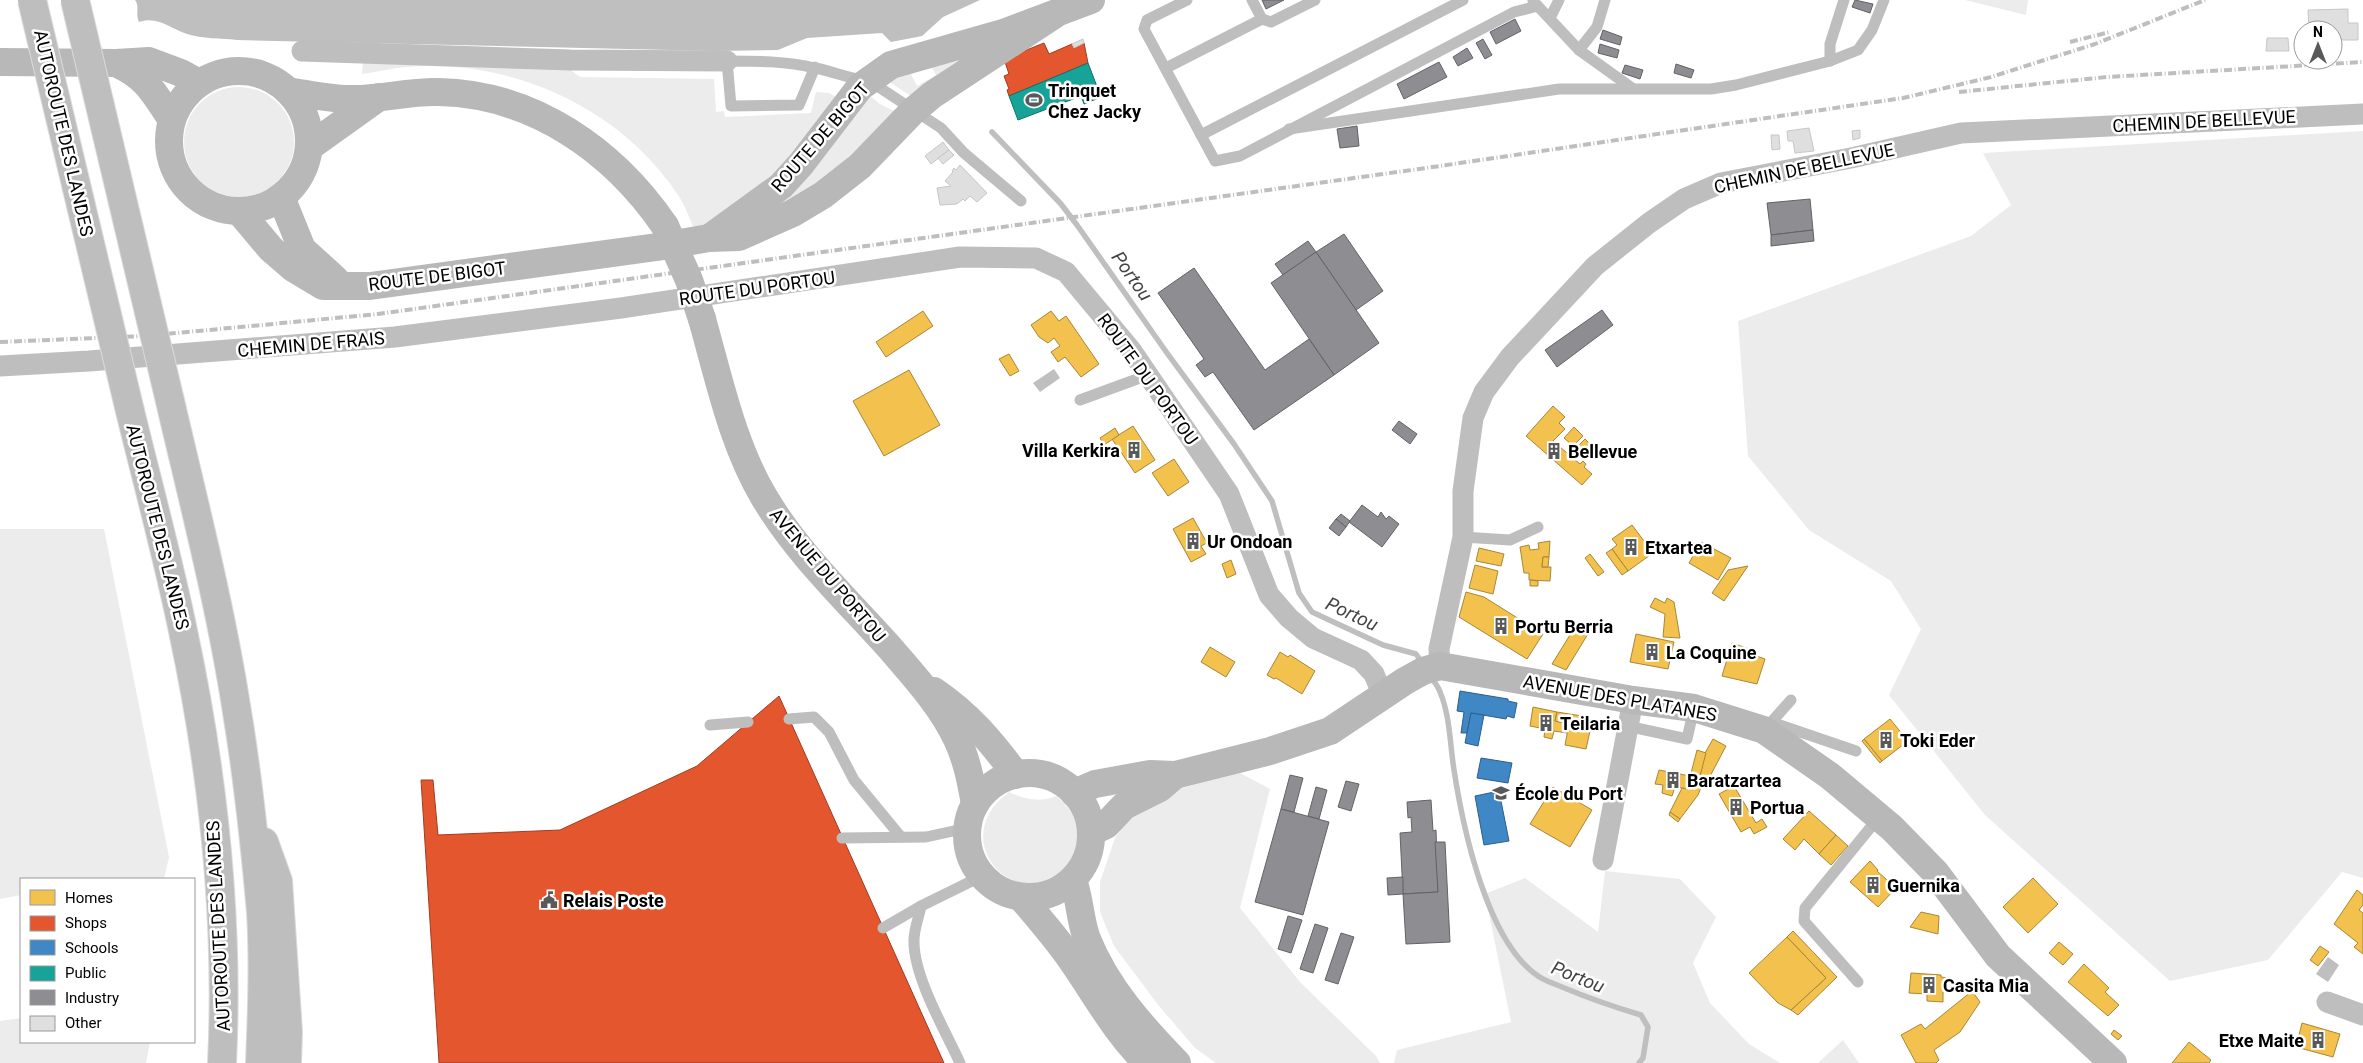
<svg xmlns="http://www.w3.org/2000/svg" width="2363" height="1063" font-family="Roboto,sans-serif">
<rect width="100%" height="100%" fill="#fff"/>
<g fill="#ececec">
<path d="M1965 0H2028L2026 15Z"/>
<path d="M970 52 914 98 891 83 888 75 908 68 917 86 936 75 930 64Z"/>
<path d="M363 60 568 68 580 77 714 79 716 112 724 111 725 117 811 113 816 92 829 93 838 98 787 166 696 233C690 220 685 204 676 192 617 106 511 59 407 67 392 68 377 72 362 74Z"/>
<circle cx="239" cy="142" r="55"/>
<path d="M865 92 880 104 900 114 870 148 768 219Z"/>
<path d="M2363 131V878L2342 872 2268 960 2170 981 1985 815 1889 695 1921 629 1891 581 1809 530 1748 456 1738 321 1971 236 2011 205 1983 153Z"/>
<path d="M0 529H104L169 857 164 879H21V895L0 899Z"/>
<path d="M1238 772 1270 789 1240 908 1300 982 1376 1056 1380 1063H1216L1195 1048 1159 1006 1114 946 1100 912V882L1115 838 1130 817 1179 789Z"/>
<path d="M1009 792C1024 799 1041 803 1056 796 1071 807 1080 824 1077 842 1075 855 1068 866 1057 874 1008 909 948 837 1009 792Z"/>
<path d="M1605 871 1680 879 1716 917 1693 963 1710 1003 1749 1044 1780 1063H1394L1397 1050 1511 1022 1485 894 1525 878 1598 932Z"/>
<path d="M21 1018V1042H150L146 1063H0V1021Z"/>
<path d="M1843 1040 1859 1063H1818Z"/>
</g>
<g fill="#bfbfbf">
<path d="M135 0H980L943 17 922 36 891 42 882 33 807 38 778 50 714 51 237 40C221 38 202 39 187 34 169 28 158 16 139 22 135 15 140 6 135 0Z"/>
<path d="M1054 369 1060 378 1040 392 1033 383Z"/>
<path d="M2328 957 2339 965 2328 982 2316 974Z"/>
</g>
<path fill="#fff" d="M4 0H89L86 3 8 19Z"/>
<g fill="#f2c14e" stroke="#a98737">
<path d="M923 311 933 326 886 357 876 342Z"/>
<path d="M1051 311 1059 321 1066 316 1099 364 1081 377 1065 357 1058 362 1051 352 1060 346 1054 338 1048 343 1039 337 1031 325Z"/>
<path d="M1009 354 1019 371 1010 376 999 359Z"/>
<path d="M909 370 940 425 884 456 853 401Z"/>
<path d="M1553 406 1565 417 1559 423 1565 429 1553 441 1580 464 1583 461 1586 464 1584 467 1592 474 1582 485 1526 436Z"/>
<path d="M1133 426 1155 460 1135 473 1112 439Z"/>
<path d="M1574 427 1583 436 1573 446 1564 438Z"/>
<path d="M1115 428 1119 435 1104 445 1100 438Z"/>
<path d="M1585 439 1594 448 1586 457 1576 448Z"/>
<path d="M1174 459 1189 482 1168 496 1152 473Z"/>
<path d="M1193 518 1207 543 1201 546 1206 554 1191 562 1173 529Z"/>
<path d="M1632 525 1653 553 1628 571 1612 549 1617 545 1612 539Z"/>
<path d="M1550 541 1549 557H1543L1542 567H1551L1550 581 1529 580V573H1524L1520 547 1529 545 1530 550 1539 549 1538 543Z"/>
<path d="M1701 542 1731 558 1718 580 1689 563Z"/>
<path d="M1479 548 1504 554 1501 566 1476 561Z"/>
<path d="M1612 549 1628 571 1622 575 1606 553Z"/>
<path d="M1590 554 1604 572 1598 576 1585 558Z"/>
<path d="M1543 557H1549L1548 567H1542Z"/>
<path d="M1231 560 1236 574 1227 578 1222 564Z"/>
<path d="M1475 565 1498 571 1493 594 1469 588Z"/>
<path d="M1748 566 1724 601 1712 593 1728 570Z"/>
<path d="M1530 580 1538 581V586H1530Z"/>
<path d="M1466 592 1484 597 1543 634 1527 659 1459 617Z"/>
<path d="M1655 598 1665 603 1667 598 1674 602 1680 638 1663 637 1665 614 1650 607Z"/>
<path d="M1578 622 1591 629 1566 670 1552 664Z"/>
<path d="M1636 634 1674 642 1668 669 1630 662Z"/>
<path d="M1732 643 1749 649 1748 653 1765 659 1757 684 1722 676Z"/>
<path d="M1210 647 1235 662 1226 677 1201 662Z"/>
<path d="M1280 652 1288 657 1290 655 1315 671 1302 694 1276 678 1274 679 1267 675Z"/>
<path d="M1533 707 1557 712 1555 721 1569 724 1567 733 1554 731 1552 739 1544 737 1545 729 1530 726Z"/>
<path d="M1557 712 1582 716 1581 720 1592 722 1586 749 1565 745 1569 724 1555 721Z"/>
<path d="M1890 719 1908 741 1882 761 1864 739Z"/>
<path d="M1713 739 1726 746 1707 782 1699 780 1705 753Z"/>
<path d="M1864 739 1882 761 1880 763 1862 741Z"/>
<path d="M1697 750 1706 753 1699 780 1690 777Z"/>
<path d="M1659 770 1690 776 1688 789 1675 787 1672 796 1662 793 1663 785 1655 784Z"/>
<path d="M1690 777 1704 780 1698 795 1680 819 1670 812 1682 788 1688 789Z"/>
<path d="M1734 786 1756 823 1762 819 1767 827 1754 834 1750 827 1741 832 1719 794Z"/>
<path d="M1553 787 1592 810 1570 847 1530 824Z"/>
<path d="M1809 811 1836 835 1819 854 1804 839 1795 850 1783 839Z"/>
<path d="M1670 812 1680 819 1678 822 1669 815Z"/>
<path d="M1836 835 1848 846 1831 865 1819 854Z"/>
<path d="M1870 861 1878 870 1877 871 1896 888 1878 907 1850 882Z"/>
<path d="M2033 878 2058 904 2028 933 2003 907Z"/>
<path d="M2357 890 2363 895V905L2359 910 2363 913V954L2354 947 2358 943 2334 924Z"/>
<path d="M1921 912 1939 916 1938 934 1910 927Z"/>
<path d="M1793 931 1837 977 1798 1015 1791 1010 1826 978 1787 937Z"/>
<path d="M1787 937 1826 978 1791 1010 1778 1003 1749 973Z"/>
<path d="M2059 942 2073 954 2063 965 2049 953Z"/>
<path d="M2320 946 2329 952 2318 966 2310 960Z"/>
<path d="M2084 964 2109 988 2105 992 2119 1005 2108 1016 2068 982Z"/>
<path d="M1911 973 1941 975V977L1949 978 1948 993 1943 992V1002L1927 1001V994L1909 993Z"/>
<path d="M1972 991 1980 1002 1960 1032 1934 1050 1939 1060 1936 1063H1916L1901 1035 1921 1024 1925 1029Z"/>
<path d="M2302 1023 2340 1034 2333 1057 2296 1047Z"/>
<path d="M2114 1030 2122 1036 2118 1040 2111 1034Z"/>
<path d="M2189 1042 2211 1060 2209 1063H2172Z"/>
</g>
<g fill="#e4572e" stroke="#a03d20">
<path d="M1044 43 1049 54 1072 44 1074 48 1084 43 1088 63 1009 96 1007 90 1009 89 1004 76 1009 74 1004 59Z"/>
<path d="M779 696 944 1063H439L421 780H433L438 835 560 830 697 766Z"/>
</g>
<g fill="#3f88c5" stroke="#2c5f8a">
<path d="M1460 691 1508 699V701L1517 703 1514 718 1507 716 1506 719 1471 713 1467 733H1461L1464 712 1457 711Z"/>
<path d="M1471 713 1484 715 1478 746 1465 743Z"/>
<path d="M1481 758 1512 763 1508 783 1477 778Z"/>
<path d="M1499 791 1509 841 1484 845 1475 796Z"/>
</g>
<path fill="#17a398" stroke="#10726a" d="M1088 63 1101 97 1084 104 1081 96 1018 120 1009 96Z"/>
<g fill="#8d8d92" stroke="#636366">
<path d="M1262 0H1284L1266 9Z"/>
<path d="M1855 0 1873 4 1870 13 1852 7Z"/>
<path d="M1515 19 1521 31 1496 44 1490 32Z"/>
<path d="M1603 30 1622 37 1620 45 1600 39Z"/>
<path d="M1483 39 1492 55 1485 59 1476 43Z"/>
<path d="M1600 44 1619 50 1617 58 1598 53Z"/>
<path d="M1467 48 1473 58 1458 66 1453 57Z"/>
<path d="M1439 62 1447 77 1404 99 1397 84Z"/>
<path d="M1676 64 1694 70 1691 78 1674 73Z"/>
<path d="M1625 65 1643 70 1640 79 1622 73Z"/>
<path d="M1357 126 1359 146 1340 148 1337 129Z"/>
<path d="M1810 199 1813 230 1771 235 1767 203Z"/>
<path d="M1813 230 1814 241 1771 246V235Z"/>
<path d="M1344 234 1383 291 1356 310 1316 252Z"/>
<path d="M1308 241 1316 252 1283 275 1275 264Z"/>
<path d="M1316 252 1379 343 1334 375 1271 283Z"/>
<path d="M1194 268 1265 370 1309 339 1334 375 1254 430 1213 372 1205 377 1196 365 1204 359 1158 293Z"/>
<path d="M1602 310 1613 325 1557 367 1545 350Z"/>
<path d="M1399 421 1417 434 1410 444 1392 430Z"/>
<path d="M1362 505 1378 517 1381 512 1386 519 1389 516 1399 524 1382 547 1349 522Z"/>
<path d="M1341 514 1350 521 1346 527 1336 519Z"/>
<path d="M1336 519 1346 527 1339 536 1329 528Z"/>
<path d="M1290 775 1303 778 1294 812 1281 809Z"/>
<path d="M1346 781 1359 784 1351 811 1338 807Z"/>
<path d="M1316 787 1327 790 1319 819 1308 816Z"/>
<path d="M1431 800 1433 831 1436 830 1438 892 1403 894 1400 833 1412 832 1411 817 1408 818 1407 802Z"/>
<path d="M1281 809 1329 822 1303 915 1255 902Z"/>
<path d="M1435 842H1445L1450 942 1406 944 1403 894 1438 892Z"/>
<path d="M1403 877V894L1388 895 1387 878Z"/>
<path d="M1288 916 1302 920 1291 953 1278 949Z"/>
<path d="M1315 924 1328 928 1313 973 1300 969Z"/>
<path d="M1341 933 1354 937 1338 984 1325 980Z"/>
</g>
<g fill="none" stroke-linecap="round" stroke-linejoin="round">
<g stroke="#bfbfbf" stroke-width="5.5">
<path d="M992 132 1061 204 1077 225 1167 353 1234 444 1272 501 1299 593 1312 612 1383 645 1416 654 1423 664"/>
<path d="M1430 676C1434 681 1438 686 1440 692 1450 715 1450 745 1454 770 1463 828 1487 942 1538 976 1545 981 1555 984 1562 987 1588 998 1614 1007 1641 1015L1648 1027 1643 1058 1639 1063"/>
</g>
</g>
<g fill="#dfdfdf" stroke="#c7c7c7">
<path d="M2348 9V23H2358V40H2333V30H2309L2308 10Z"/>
<path d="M2267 38H2288L2289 51H2266Z"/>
<path d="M1083 39 1084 43 1074 48 1072 44Z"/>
<path d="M1809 128 1814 151 1795 153 1793 141H1788L1787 131Z"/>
<path d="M1860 130V138L1853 140 1852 131Z"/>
<path d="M1771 135H1779L1780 149 1772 150Z"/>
<path d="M943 142 949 150 931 164 925 156Z"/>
<path d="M949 150 954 155 943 164 938 158Z"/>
<path d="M960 165 987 193 977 202 970 196 965 201 963 199 957 204 940 205 937 188 951 186 945 181 953 172 952 171 954 168 956 170Z"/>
</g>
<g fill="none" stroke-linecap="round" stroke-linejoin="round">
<g stroke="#dbdbdb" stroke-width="30">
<g id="highway">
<path d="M170 401C194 504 221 608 237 712 248 778 255 845 261 912 264 962 262 1013 260 1063"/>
<path d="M130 411C148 485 168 558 183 631 213 772 229 919 222 1063"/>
<path d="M264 842 278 881 288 1032 287 1063"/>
</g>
</g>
<g stroke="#bebebe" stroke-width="11">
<path d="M1187 0 1147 20 1144 29 1215 161 1240 156 1514 12 1538 6"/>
<path d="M1252 0 1262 19 1271 22 1315 0"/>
<path d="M1533 1 1579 50 1632 88"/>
<path d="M1550 18 1559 0"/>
<path d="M1579 50 1597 27 1605 0"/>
<path d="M1830 61V44L1844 0"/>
<path d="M815 67 799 105 731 106 727 61C757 61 786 61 815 68 833 71 850 80 868 80L941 128 964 153 1021 201"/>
<path d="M1166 68 1262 19"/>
<path d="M1289 129 1559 89H1711L1736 85 1830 61 1858 50 1872 30 1884 0"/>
<path d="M1201 135 1463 0"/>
<path d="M1080 400 1148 375"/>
<path d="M1463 537 1510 540 1538 527"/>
<path d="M789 719 814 717 829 732 854 780 901 837"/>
<path d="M1771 722 1856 751"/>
<path d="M710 725 748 722"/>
<path d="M1627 726 1687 739 1694 708"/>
<path d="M1767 727 1791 700"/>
<path d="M842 838 926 837 967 828"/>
<path d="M921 906C919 917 914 929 914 940 913 976 945 1030 960 1063"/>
<path d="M883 928 921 906 982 876"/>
<path d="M1858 982 1804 921 1805 908 1879 817"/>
</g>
<g stroke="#bebebe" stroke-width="21">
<path d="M302 51 570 60 727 61"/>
<path d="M0 366 89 361 395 337 621 308 960 257 1036 258 1066 272 1131 350 1229 494 1269 595 1289 618 1313 638 1361 660 1374 674 1383 696"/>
<path d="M1440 666 1439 649 1463 537V491L1473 418 1484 392 1510 357 1595 266 1649 223 1684 199 1721 183 1851 158 1961 133 2363 114"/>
<path d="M1603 860 1633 700"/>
<path d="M2327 1002 2363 1015"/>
</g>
<g stroke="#b8b8b8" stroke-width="28">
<path d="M0 62 116 63 149 61 181 73 199 83"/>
<path d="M116 63C148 78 153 92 172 120"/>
<circle cx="239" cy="141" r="70"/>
<path d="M288 91C308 94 329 99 349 99 379 100 408 91 439 92 533 94 613 150 665 226"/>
<path d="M309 147 379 97"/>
<path d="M281 197 302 249 335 279"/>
<path d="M239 211 271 249 293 268 323 286H370L657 247 709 238 739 237 793 213 823 195 860 166 913 111 932 95 1054 15"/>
<path d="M712 236 781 186 801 164 860 87 891 65 1003 33 1091 0"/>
<path d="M702 319C719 379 732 443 764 497 797 553 847 600 890 648 914 676 941 705 957 739 967 760 971 782 975 804"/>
<path d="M934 691C968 714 991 741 1016 775"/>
<circle cx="1029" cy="835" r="62"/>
<path d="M1074 793 1095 784 1150 774 1175 775 1270 751 1330 731 1405 681 1423 671 1440 666 1633 700 1694 708 1764 730 1830 776 1892 828 1935 872 1998 956 2113 1063"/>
<path d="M1091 832 1106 825 1124 806 1160 788 1175 775"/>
<path d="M1073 880C1080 899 1080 921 1087 939 1106 987 1142 1027 1177 1063"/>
<path d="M1021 897C1036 915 1051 932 1065 951 1093 989 1113 1030 1147 1063"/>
</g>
<use href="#highway" stroke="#bebebe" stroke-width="28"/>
<g stroke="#bebebe" stroke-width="4" stroke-dasharray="8 2.5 1 2.5" stroke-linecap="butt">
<path d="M2070 42 2110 32"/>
<path d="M1959 92 2107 77 2363 62"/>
<path d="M0 342 145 336 378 314 1426 168 1903 98 1991 77 2095 44 2205 0"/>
</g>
<g stroke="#dbdbdb" stroke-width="30" stroke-linecap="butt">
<g id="highway-bridge">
<path d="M32 0 130 411"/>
<path d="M75 0 170 401"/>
</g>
</g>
<path stroke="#b8b8b8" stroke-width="28" d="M665 226 689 280 702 319"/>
<use href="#highway-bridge" stroke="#bebebe" stroke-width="28"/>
</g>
<defs>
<g id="stadium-bare" transform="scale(1.35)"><path d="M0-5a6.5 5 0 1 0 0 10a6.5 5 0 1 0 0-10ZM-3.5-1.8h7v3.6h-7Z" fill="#595959" stroke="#fff" stroke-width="2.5" paint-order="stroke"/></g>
<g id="building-bare" transform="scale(1.35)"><path d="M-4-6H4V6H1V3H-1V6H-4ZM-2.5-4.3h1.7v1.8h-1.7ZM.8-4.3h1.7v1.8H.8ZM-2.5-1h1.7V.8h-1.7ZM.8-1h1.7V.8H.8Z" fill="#595959" stroke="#fff" stroke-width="2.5" paint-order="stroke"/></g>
<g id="school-bare" transform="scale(1.35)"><path d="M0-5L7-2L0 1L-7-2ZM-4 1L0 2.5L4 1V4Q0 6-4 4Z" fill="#595959" stroke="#fff" stroke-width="2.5" paint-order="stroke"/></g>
<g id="civic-bare" transform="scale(1.35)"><path d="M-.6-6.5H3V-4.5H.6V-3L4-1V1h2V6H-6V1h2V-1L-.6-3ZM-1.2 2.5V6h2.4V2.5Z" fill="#595959" stroke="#fff" stroke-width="2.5" paint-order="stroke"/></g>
</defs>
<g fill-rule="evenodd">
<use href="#stadium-bare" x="1034" y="100"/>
<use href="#building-bare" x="1134" y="450"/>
<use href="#building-bare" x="1554" y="451"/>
<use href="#building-bare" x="1193" y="541"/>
<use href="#building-bare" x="1631" y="547"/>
<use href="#building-bare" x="1501" y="626"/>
<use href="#building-bare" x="1652" y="652"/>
<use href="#building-bare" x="1546" y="723"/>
<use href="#building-bare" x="1886" y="740"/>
<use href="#building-bare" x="1673" y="780"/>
<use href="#school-bare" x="1501" y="793"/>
<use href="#building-bare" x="1736" y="807"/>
<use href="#building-bare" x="1873" y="885"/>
<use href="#civic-bare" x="549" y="900"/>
<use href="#building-bare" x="1929" y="985"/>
<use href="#building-bare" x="2318" y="1040"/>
</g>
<g text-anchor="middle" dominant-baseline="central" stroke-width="5" stroke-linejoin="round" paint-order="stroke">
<g font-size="18" font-weight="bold" fill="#000" stroke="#fff" text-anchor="start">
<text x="1048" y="90">Trinquet<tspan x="1048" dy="21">Chez Jacky</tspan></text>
<text x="1120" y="450" text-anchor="end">Villa Kerkira</text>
<text x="1568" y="451">Bellevue</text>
<text x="1207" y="541">Ur Ondoan</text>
<text x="1645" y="547">Etxartea</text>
<text x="1515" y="626">Portu Berria</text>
<text x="1666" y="652">La Coquine</text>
<text x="1560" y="723">Teilaria</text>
<text x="1900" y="740">Toki Eder</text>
<text x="1687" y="780">Baratzartea</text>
<text x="1515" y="793">École du Port</text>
<text x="1750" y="807">Portua</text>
<text x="1887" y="885">Guernika</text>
<text x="563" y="900">Relais Poste</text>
<text x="1943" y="985">Casita Mia</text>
<text x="2304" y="1040" text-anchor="end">Etxe Maite</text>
</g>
<g font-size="18" fill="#000" stroke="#fff">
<text transform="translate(2204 121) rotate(-3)">CHEMIN DE BELLEVUE</text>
<text transform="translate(64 133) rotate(77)">AUTOROUTE DES LANDES</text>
<text transform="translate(820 137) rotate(-49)">ROUTE DE BIGOT</text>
<text transform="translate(1804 168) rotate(-12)">CHEMIN DE BELLEVUE</text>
<text transform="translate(437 276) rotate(-7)">ROUTE DE BIGOT</text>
<text transform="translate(757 288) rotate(-8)">ROUTE DU PORTOU</text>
<text transform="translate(311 344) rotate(-5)">CHEMIN DE FRAIS</text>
<text transform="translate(1148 379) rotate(54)">ROUTE DU PORTOU</text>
<text transform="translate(158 527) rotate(76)">AUTOROUTE DES LANDES</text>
<text transform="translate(828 575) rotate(50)">AVENUE DU PORTOU</text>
<text transform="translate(1620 698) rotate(10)">AVENUE DES PLATANES</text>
<text transform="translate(218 926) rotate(-93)">AUTOROUTE DES LANDES</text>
</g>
<g font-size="19" font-style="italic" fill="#444" stroke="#fff">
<text transform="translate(1132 276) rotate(55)">Portou</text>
<text transform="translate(1352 614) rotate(25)">Portou</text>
<text transform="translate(1578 977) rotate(22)">Portou</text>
</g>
</g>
<rect x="20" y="878" width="175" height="165" fill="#ffffff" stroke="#999999"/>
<rect x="30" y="890" width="25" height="15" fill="#f2c14e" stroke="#999999"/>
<text x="65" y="903" font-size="15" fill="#000000">Homes</text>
<rect x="30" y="916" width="25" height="15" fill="#e4572e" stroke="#999999"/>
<text x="65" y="928" font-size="15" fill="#000000">Shops</text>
<rect x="30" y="940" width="25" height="15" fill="#3f88c5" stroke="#999999"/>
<text x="65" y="953" font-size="15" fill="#000000">Schools</text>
<rect x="30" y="966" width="25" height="15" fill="#17a398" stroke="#999999"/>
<text x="65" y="978" font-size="15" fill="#000000">Public</text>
<rect x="30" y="990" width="25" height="15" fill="#8d8d92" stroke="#999999"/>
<text x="65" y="1003" font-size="15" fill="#000000">Industry</text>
<rect x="30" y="1016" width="25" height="15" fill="#dfdfdf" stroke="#999999"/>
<text x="65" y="1028" font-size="15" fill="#000000">Other</text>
<g transform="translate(2318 45)"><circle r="24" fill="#ffffff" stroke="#999999"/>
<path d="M0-4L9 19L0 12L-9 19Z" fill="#595959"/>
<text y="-8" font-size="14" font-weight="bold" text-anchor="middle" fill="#000000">N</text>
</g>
</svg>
